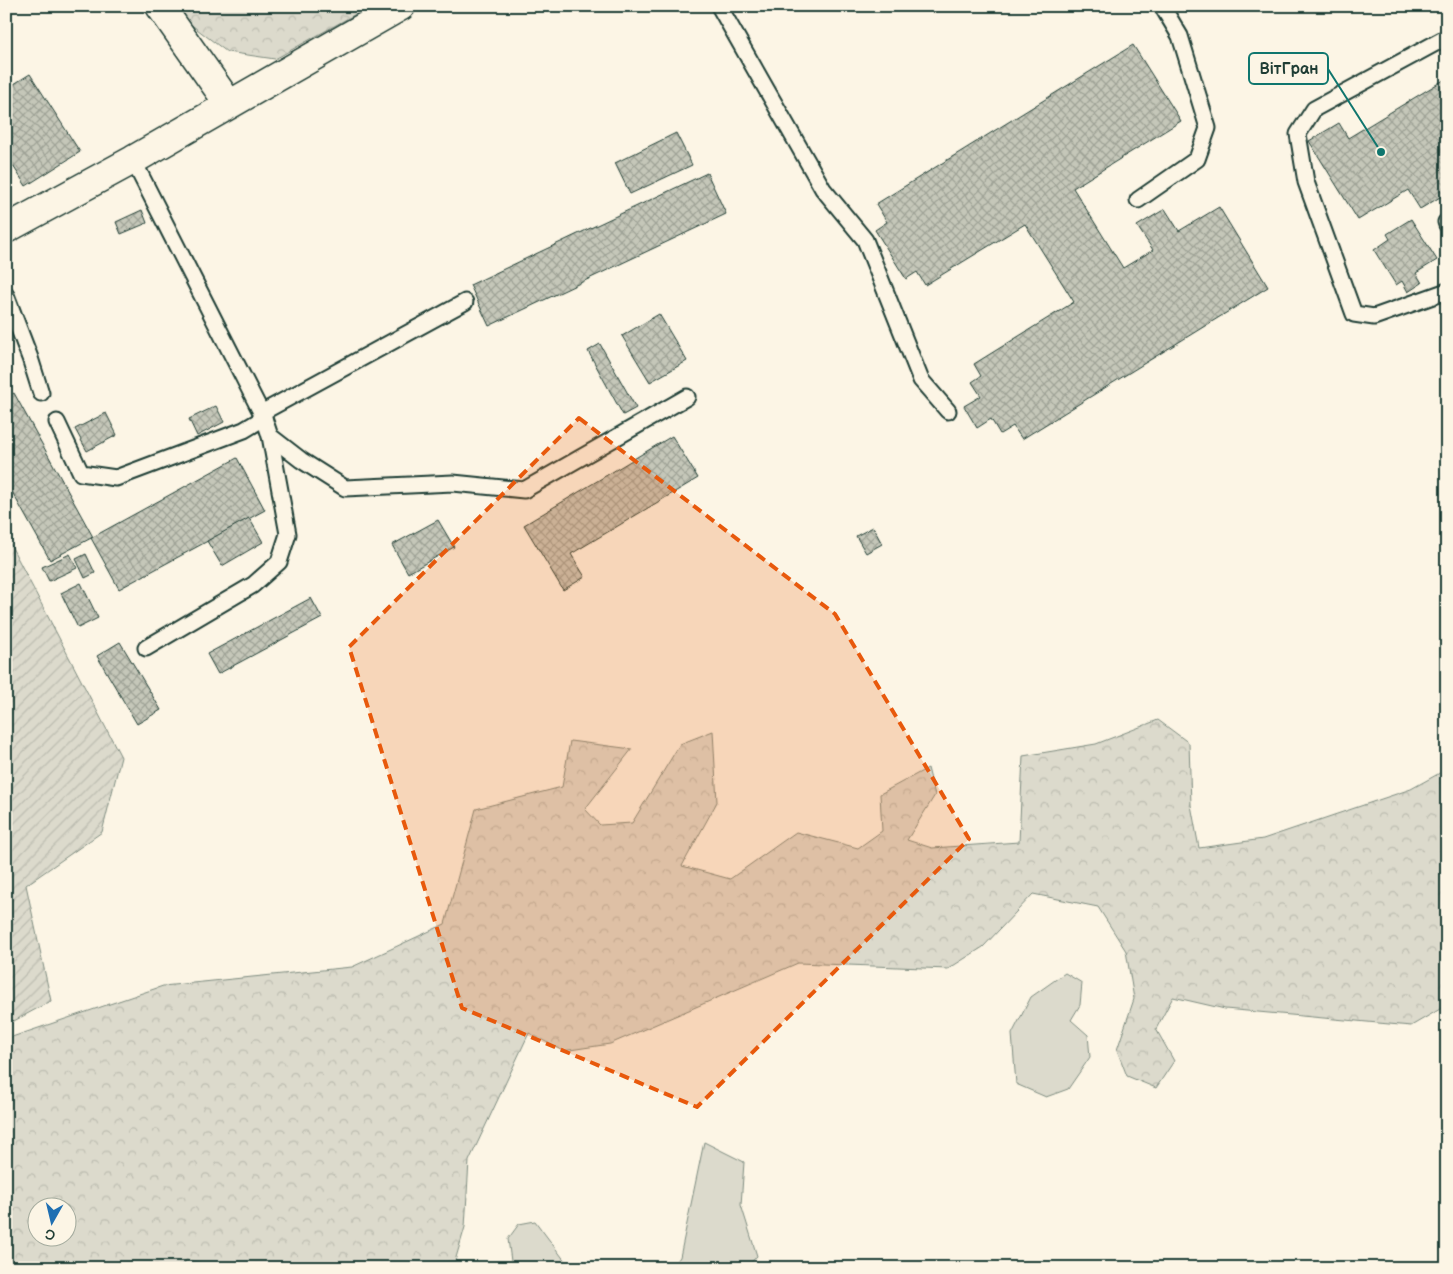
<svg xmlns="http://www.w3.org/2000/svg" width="1453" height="1274" font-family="'Balsamiq Sans',sans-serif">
<defs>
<pattern id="forest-crowns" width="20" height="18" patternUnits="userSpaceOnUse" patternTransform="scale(1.25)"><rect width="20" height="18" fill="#dcdacc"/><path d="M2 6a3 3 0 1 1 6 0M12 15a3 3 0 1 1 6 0" fill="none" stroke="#bcbcb0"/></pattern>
<pattern id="garden-furrows" width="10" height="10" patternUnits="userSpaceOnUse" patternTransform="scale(1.25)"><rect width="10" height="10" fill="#dcdacc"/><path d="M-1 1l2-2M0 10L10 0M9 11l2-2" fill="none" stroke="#bcbcb0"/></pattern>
<pattern id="building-cross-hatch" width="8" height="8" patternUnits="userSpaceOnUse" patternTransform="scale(1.25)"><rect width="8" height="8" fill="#c5c7b9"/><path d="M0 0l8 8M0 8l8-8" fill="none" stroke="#9fa397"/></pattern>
</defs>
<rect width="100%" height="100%" fill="#fcf5e5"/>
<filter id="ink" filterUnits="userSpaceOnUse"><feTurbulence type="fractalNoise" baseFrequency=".02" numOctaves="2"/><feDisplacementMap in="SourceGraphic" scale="10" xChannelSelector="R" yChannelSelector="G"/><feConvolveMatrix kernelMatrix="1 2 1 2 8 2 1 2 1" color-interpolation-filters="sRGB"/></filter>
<g filter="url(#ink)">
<g fill="#dcdacc" stroke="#7e8c80">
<path d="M1065 973 1082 983 1080 1005 1071 1020 1088 1035 1090 1057 1068 1089 1046 1097 1016 1084 1012 1034 1031 997Z"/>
<path d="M704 1142 744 1162 741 1205 757 1256 746 1268H672L680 1257Z"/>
<path d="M535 1221 565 1261 564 1268H519L511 1261 508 1239 519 1224Z"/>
</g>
<g fill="url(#forest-crowns)" stroke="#7e8c80" fill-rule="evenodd">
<path d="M179 6H370L275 59 227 52 189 23Z"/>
<path d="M1158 720 1189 743 1191 805 1199 848 1263 839 1411 789 1447 769V1005L1411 1026 1225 1009 1173 997 1156 1029 1174 1061 1156 1088 1127 1076 1117 1050 1134 999 1126 951 1098 907 1033 894 983 947 948 969 798 963 610 1044 563 1051 529 1033 469 1161 465 1227 455 1261 342 1268H226L186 1260 182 1268H6V1039L163 986 352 967 445 924 476 809 562 787 570 741 632 749 585 809 600 825 632 823 680 744 713 731 717 802 682 866 730 879 796 832 858 848 882 831 880 794 928 768 935 795 907 840 932 848 1019 842 1023 756 1096 744ZM38 1206H68V1236H38Z"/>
</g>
<path fill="url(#garden-furrows)" stroke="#7e8c80" d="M6 536 121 757 102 832 26 885 51 1001 12 1022 6 1024Z"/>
<g fill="url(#building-cross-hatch)" stroke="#1f3d34">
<path d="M1133 45 1181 121 1073 188 1123 268 1153 250 1137 226 1165 209 1179 231 1219 207 1268 287 1022 439 1013 426 1000 434 991 419 977 428 964 406 981 396 972 382 981 376 974 364 1074 302 1025 224 925 285 917 272 906 279 875 230 887 222 876 204Z"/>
<path d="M30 74 80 152 26 186 6 155V89Z"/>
<path d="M1447 78V163L1444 165 1447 169V193L1420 209 1408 190 1358 220 1309 141 1339 123 1348 138Z"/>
<path d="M676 133 692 165 630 194 615 163Z"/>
<path d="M707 173 726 214 489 326 470 285Z"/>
<path d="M142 210 147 223 121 234 116 222Z"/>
<path d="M1411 219 1437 260 1416 273 1422 283 1408 292 1402 281 1396 285 1374 250 1390 239 1387 234Z"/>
<path d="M659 314 687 361 650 382 622 336Z"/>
<path d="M600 344 636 408 623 415 588 351Z"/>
<path d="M14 393 93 537 50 560 6 481V397Z"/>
<path d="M216 406 224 422 197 436 189 419Z"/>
<path d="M106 413 117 435 87 451 75 429Z"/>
<path d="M672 436 698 478 571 554 585 577 563 590 524 525Z"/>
<path d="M237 458 265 510 119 589 91 538Z"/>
<path d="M249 518 263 542 222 566 207 541Z"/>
<path d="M438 520 454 547 408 573 392 545Z"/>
<path d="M873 527 882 544 866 553 856 536Z"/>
<path d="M70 554 77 568 49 581 42 567Z"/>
<path d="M86 554 95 573 85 578 76 559Z"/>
<path d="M81 583 98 618 78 628 61 593Z"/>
<path d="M311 598 322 618 218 674 207 654Z"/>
<path d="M120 642 161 710 137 724 97 656Z"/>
</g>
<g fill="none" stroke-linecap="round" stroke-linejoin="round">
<g stroke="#1f3d34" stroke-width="19">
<g id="lane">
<path d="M719 6 823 189 865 240 921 380 948 411"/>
<path d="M1447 37 1314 109 1298 134 1306 182 1354 314 1374 317 1447 291"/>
<path d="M133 160 264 418 270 436 301 460 345 488 453 483 524 490 687 397"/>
<path d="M1138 200 1197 159 1208 128 1180 36 1162 6"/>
<path d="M1446 222 1447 225"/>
<path d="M6 295 30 358 41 393"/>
<path d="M261 413 465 302"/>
<path d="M57 422 81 473 116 478 244 430 264 418"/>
<path d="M146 648 253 585 279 562 288 534 270 436"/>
</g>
</g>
<g stroke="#1f3d34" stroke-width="31">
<path id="street" d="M160 6 229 104"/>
</g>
<g stroke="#1f3d34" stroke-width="31">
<path id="secondary" d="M6 229 133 160 401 6"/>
</g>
<use href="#lane" stroke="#fcf5e5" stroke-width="15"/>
<use href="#street" stroke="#fcf5e5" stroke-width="28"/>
<use href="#secondary" stroke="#fcf5e5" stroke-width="28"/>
</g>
</g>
<path fill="#e8590c" fill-opacity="0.2" stroke="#e8590c" stroke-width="4" stroke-dasharray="10 6" stroke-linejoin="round" d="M579 418 835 614 969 839 697 1107 462 1008 349 647Z"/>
<path fill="none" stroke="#0f766e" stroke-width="2" d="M1381 152L1328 69"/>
<circle fill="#0f766e" stroke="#fcf5e5" stroke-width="2" cx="1381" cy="152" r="5"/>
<rect fill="#fcf5e5" stroke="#0f766e" stroke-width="2" x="1249" y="53" width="79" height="31" rx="5"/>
<g font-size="16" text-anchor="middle" font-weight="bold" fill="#1f3d34">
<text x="1289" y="74">ВітГран</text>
</g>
<rect width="1453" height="1274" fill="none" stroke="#fcf5e5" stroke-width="25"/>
<rect x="12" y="12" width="1428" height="1249" fill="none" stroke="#1f3d34" stroke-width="2" filter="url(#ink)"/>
<g transform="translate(52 1222) rotate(188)"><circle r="24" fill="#fcf5e5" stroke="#a4ab9e"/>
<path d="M0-4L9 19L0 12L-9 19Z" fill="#1f6fb2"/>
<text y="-8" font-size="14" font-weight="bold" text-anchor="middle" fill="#1f3d34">С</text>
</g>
</svg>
